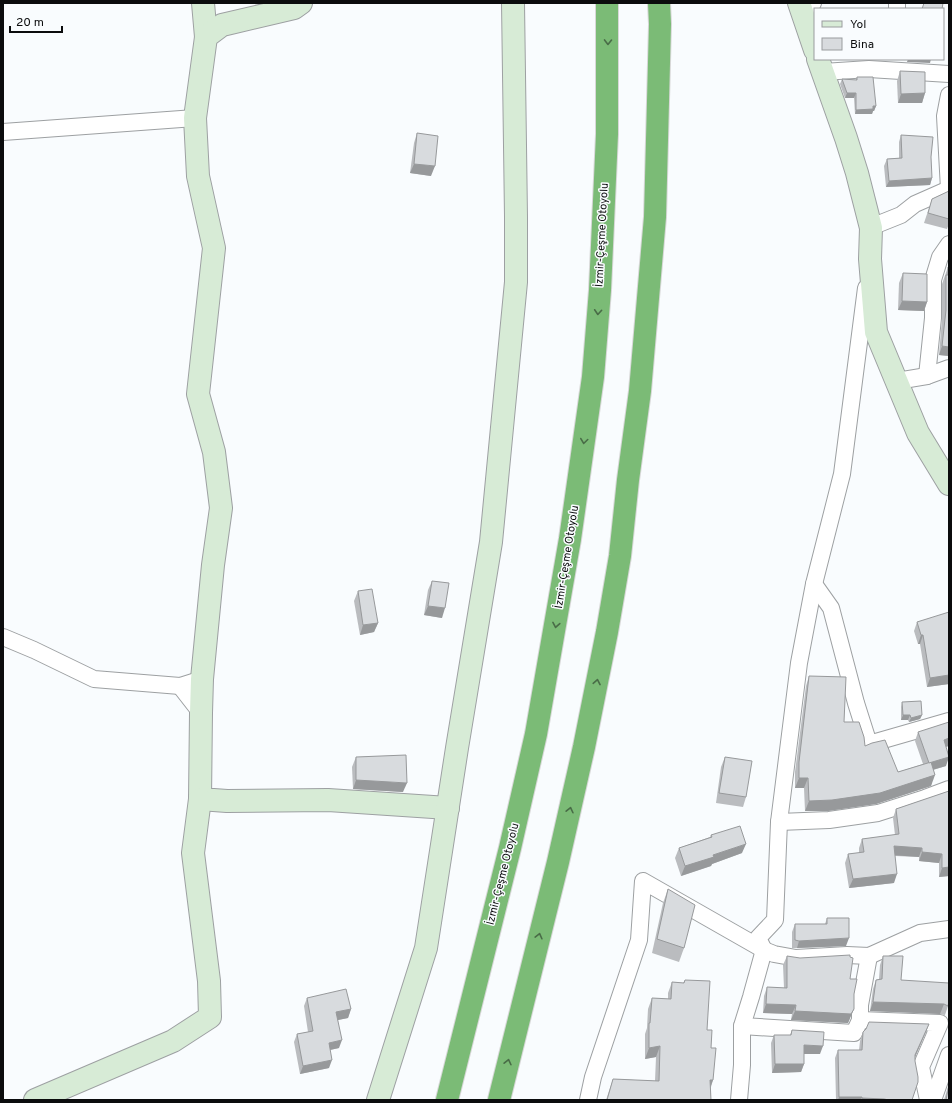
<svg xmlns="http://www.w3.org/2000/svg" width="952" height="1103" font-family="Overpass,sans-serif">
<rect width="100%" height="100%" fill="#f9fcfe"/>
<g fill="none" stroke-linecap="round" stroke-linejoin="round">
<g stroke="#9da0a2" stroke-width="18">
<g id="street">
<path d="M897 9V3"/>
<path d="M803 14 810 9 813 3"/>
<path d="M823 72 869 69 949 74"/>
<path d="M949 95 945 116 949 189"/>
<path d="M3 132 195 118"/>
<path d="M871 228 876 225 901 215 915 204 949 189"/>
<path d="M927 376 933 318V280L940 257 949 244"/>
<path d="M897 381 927 376 949 368"/>
<path d="M814 584 831 608 856 703 869 744 949 721"/>
<path d="M3 637 34 650 94 679 180 686 202 679"/>
<path d="M180 686 201 713"/>
<path d="M779 822 829 820 878 813 925 798 949 789"/>
<path d="M860 1020 940 1023 921 1067 928 1100"/>
<path d="M742 1026 854 1033 860 1020V1005L869 956"/>
<path d="M588 1100 593 1077 639 940 643 881 764 950 774 954 796 958 847 955 869 956 920 933 949 929"/>
<path d="M739 1100 742 1065V1026L751 997 764 950 758 938 775 920 779 822 799 663 814 584 842 474 866 288"/>
<path d="M933 1100 949 1055"/>
</g>
</g>
<g stroke="#9da0a2" stroke-width="24">
<g id="secondary">
<path d="M203 3 206 37"/>
<path d="M301 3 294 8 222 25 206 37 195 118 198 176 214 248 198 394 214 452 221 508 213 565 202 679 201 713 200 799 227 801 328 800 448 808"/>
<path d="M799 3 815 50"/>
<path d="M818 59 846 138 857 173 871 228 870 259 876 332 918 433 949 484"/>
<path d="M35 1100 173 1041 210 1017 209 981 193 853 200 799"/>
<path d="M378 1100 426 948 457 748 491 542 516 282V217L513 3"/>
</g>
</g>
<g stroke="#d8d8d8" stroke-width="24">
<g id="highway">
<path d="M447 1100 510 848 536 734 570 539 593 377 600 290 607 134V3"/>
<path d="M499 1100 558 862 584 747 607 632 620 556 628 480 640 391 655 217 660 24 659 3"/>
</g>
</g>
<use href="#street" stroke="#fff" stroke-width="16"/>
<use href="#secondary" stroke="#d7ebd6" stroke-width="22"/>
<use href="#highway" stroke="#7bbb76" stroke-width="22"/>
</g>
<g fill="#babcbf">
<path d="M900 71 925 93 922 103H898L897 81Z"/>
<path d="M857 77 876 106 874 111H873L872 114H855L854 98H845L840 84 842 79 856 80Z"/>
<path d="M417 133 431 176 410 173 414 143Z"/>
<path d="M901 135 932 178 930 185 886 187 884 166 887 159 899 158V142Z"/>
<path d="M949 191V224L947 229 924 223 932 199Z"/>
<path d="M948 267 949 356 939 355 942 319V284Z"/>
<path d="M903 273 927 302 924 311 898 310 899 283Z"/>
<path d="M432 581 442 618 424 615 428 590Z"/>
<path d="M358 591 378 623 374 632 360 635 354 601Z"/>
<path d="M917 622 949 684 927 687 920 644H918L914 631Z"/>
<path d="M809 676 844 722 865 746 898 772 923 764 915 741 918 732 946 747V766L933 770 931 786 876 804 828 811H805L804 788H795V772L806 686Z"/>
<path d="M902 702 922 715 920 719 909 722 908 720H901V707Z"/>
<path d="M356 757 403 792 353 789 352 767Z"/>
<path d="M725 757 746 797 743 807 716 803 721 767Z"/>
<path d="M949 791V876L939 877V863L919 861V857L895 856 894 883 849 888 845 863 848 854 859 853V848L862 839 895 835 893 818 896 809Z"/>
<path d="M711 835 742 853 712 864 711 866 681 876 675 858 679 848 710 837Z"/>
<path d="M668 889 684 948 679 962 652 953 663 903Z"/>
<path d="M827 918 846 946 797 948H792V932L795 924H825Z"/>
<path d="M787 956 850 979 854 994 850 1018 848 1023 791 1020 792 1014 763 1013 764 996 767 987 784 988 783 965Z"/>
<path d="M883 956 901 980 948 1006 945 1015 940 1014 870 1011 873 989 876 980 879 979 880 965Z"/>
<path d="M685 980 707 1030 711 1048 713 1080 711 1087V1100H606L613 1079 655 1081 656 1057 645 1059V1034L647 1028 648 1009 652 998 668 999V993L672 982 683 983Z"/>
<path d="M307 998 351 1009 348 1018 338 1020 339 1048 330 1050 329 1068 300 1074 294 1042 297 1034 308 1032 304 1006Z"/>
<path d="M929 1024 915 1057 912 1100H836L835 1058 838 1050H859L860 1041 863 1032Z"/>
<path d="M792 1030 820 1054H804V1064L801 1072 772 1073 771 1043 774 1035H790Z"/>
<path d="M949 1083V1100H944L947 1090Z"/>
</g>
<g fill="#97999b">
<path d="M908 59H931L930 63 907 62Z"/>
<path d="M847 93H856L854 98H845Z"/>
<path d="M925 93 922 103H898L901 94Z"/>
<path d="M873 106H876L874 111H873L872 114H855L856 110Z"/>
<path d="M414 164 435 166 431 176 410 173Z"/>
<path d="M932 178 930 185 886 187 889 181Z"/>
<path d="M902 301 927 302 924 311 898 310Z"/>
<path d="M942 346 949 347V356L939 355Z"/>
<path d="M428 606 445 608 442 618 424 615Z"/>
<path d="M378 623 374 632 360 635 363 625Z"/>
<path d="M921 635H923L920 644H918Z"/>
<path d="M949 675V684L927 687 930 678Z"/>
<path d="M903 715H910L908 720H901Z"/>
<path d="M922 715 920 719 909 722 911 718Z"/>
<path d="M949 738V746L940 749 944 740Z"/>
<path d="M949 757 946 766 925 772 929 763Z"/>
<path d="M935 775 931 786 876 804 828 811H805L809 801Z"/>
<path d="M799 778H808L804 788H795Z"/>
<path d="M356 780 407 783 403 792 353 789Z"/>
<path d="M746 844 742 853 712 864 711 866 681 876 685 866 713 855Z"/>
<path d="M894 846 922 848 919 857 891 855Z"/>
<path d="M922 852 942 854 939 863 919 861Z"/>
<path d="M949 867V876L939 877 942 868Z"/>
<path d="M897 874 894 883 849 888 853 879Z"/>
<path d="M849 938 846 946 797 948 799 941Z"/>
<path d="M873 1002 944 1004 940 1014 870 1011Z"/>
<path d="M766 1004 796 1005 792 1014 763 1013Z"/>
<path d="M351 1009 348 1018 333 1021 336 1012Z"/>
<path d="M854 1009 848 1023 791 1020 795 1011Z"/>
<path d="M929 1024 926 1032 912 1064 915 1055Z"/>
<path d="M342 1040 339 1048 325 1051 329 1043Z"/>
<path d="M804 1045 823 1046 820 1054H801Z"/>
<path d="M660 1046 656 1057 645 1059 649 1048Z"/>
<path d="M332 1060 329 1068 300 1074 303 1066Z"/>
<path d="M775 1064H804L801 1072 772 1073Z"/>
<path d="M710 1080H713L709 1091Z"/>
<path d="M839 1097H862L861 1100H838Z"/>
<path d="M862 1098 884 1099V1100H862Z"/>
</g>
<g fill="#d8dbde" stroke="#97999b">
<path d="M924 3H943L942 9H922Z"/>
<path d="M900 71 925 72V93L901 94Z"/>
<path d="M857 77H873L876 106H873V109L856 110V93H847L842 79 857 80Z"/>
<path d="M417 133 438 136 435 166 414 164Z"/>
<path d="M901 135 933 137 931 157 932 178 889 181 887 159 902 158Z"/>
<path d="M949 191V219L928 213 932 199Z"/>
<path d="M948 267H949V347L942 346 946 310V275H948Z"/>
<path d="M903 273 927 274V302L902 301Z"/>
<path d="M432 581 449 583 445 608 428 606Z"/>
<path d="M372 589 378 623 363 625 358 591Z"/>
<path d="M949 612V675L930 678 923 635H921L917 622Z"/>
<path d="M809 676 846 677 844 722H859L864 737 865 746 872 743 885 740 898 772 931 762 935 775 880 793 832 800 809 801 808 778H799V762Z"/>
<path d="M921 701 922 715 911 718 910 715H903L902 702Z"/>
<path d="M949 722V738L944 740 949 757 929 763 918 732Z"/>
<path d="M406 755 407 783 356 780V757Z"/>
<path d="M725 757 752 761 746 797 719 793Z"/>
<path d="M949 791V867L942 868V854L922 852V848L894 846 897 874 853 879 848 854 864 852 862 839 899 834 896 809Z"/>
<path d="M740 826 746 844 713 855 714 857 685 866 679 848 712 837 711 835Z"/>
<path d="M668 889 695 905 684 948 657 939Z"/>
<path d="M827 918H849V938L799 941 795 940V924H827Z"/>
<path d="M850 955V957L853 958 850 979H857L854 994V1009L851 1014 795 1011 796 1005 766 1004 767 987 787 988V956L800 958Z"/>
<path d="M883 956H903L901 980 949 983V1001L948 1006 944 1004 873 1002 876 980 882 979Z"/>
<path d="M685 980 710 981 707 1030H712L711 1048H716L713 1080H710L711 1100H607L613 1079 659 1081 660 1046 649 1048V1023H650L652 998 671 999 672 982 684 983Z"/>
<path d="M346 989 351 1009 336 1012 342 1040 329 1043 332 1060 303 1066 297 1034 313 1031 307 998Z"/>
<path d="M869 1022 929 1024 915 1055V1061L918 1077V1082L912 1100H889L884 1099 862 1098V1097H839L838 1050H862L863 1032 866 1029Z"/>
<path d="M792 1030 824 1032 823 1046 804 1045V1064H775L774 1035H791Z"/>
<path d="M949 1085V1100H946Z"/>
</g>
<defs><path id="oneway-chevron" d="M-2-3.5L2.5 0L-2 3.5" fill="none" stroke-width="1.6" stroke-linecap="round" stroke-linejoin="round"/></defs>
<g stroke="#496c47">
<use href="#oneway-chevron" transform="translate(608 42) rotate(91)"/>
<use href="#oneway-chevron" transform="translate(598 312) rotate(94)"/>
<use href="#oneway-chevron" transform="translate(584 441) rotate(98)"/>
<use href="#oneway-chevron" transform="translate(556 625) rotate(100)"/>
<use href="#oneway-chevron" transform="translate(597 682) rotate(-79)"/>
<use href="#oneway-chevron" transform="translate(570 810) rotate(-77)"/>
<use href="#oneway-chevron" transform="translate(539 936) rotate(-76)"/>
<use href="#oneway-chevron" transform="translate(508 1062) rotate(-77)"/>
</g>
<g text-anchor="middle" dominant-baseline="central" stroke-width="3" stroke-linejoin="round" paint-order="stroke">
<g font-size="11" fill="#0b0c0d" stroke="#f9fcfe">
<text transform="translate(602 235) rotate(-87)">İzmir-Çeşme Otoyolu</text>
<text transform="translate(567 557) rotate(-81)">İzmir-Çeşme Otoyolu</text>
<text transform="translate(503 874) rotate(-76)">İzmir-Çeşme Otoyolu</text>
</g>
</g>
<rect width="952" height="1103" fill="none" stroke="#0b0c0d" stroke-width="8"/>
<rect x="814" y="8" width="130" height="52" fill="#f9fcfe" stroke="#9a9c9e"/>
<rect x="822" y="21" width="20" height="6" fill="#d7ebd6" stroke="#9a9c9e"/>
<text x="850" y="28" font-size="12" fill="#0b0c0d">Yol</text>
<rect x="822" y="38" width="20" height="12" fill="#d8dbde" stroke="#9a9c9e"/>
<text x="850" y="48" font-size="12" fill="#0b0c0d">Bina</text>
<path d="M10 26v6h52v-6" fill="none" stroke="#0b0c0d" stroke-width="2"/>
<text x="16" y="26" font-size="12" fill="#0b0c0d" stroke="#f9fcfe" stroke-width="3" paint-order="stroke">20 m</text>
</svg>
